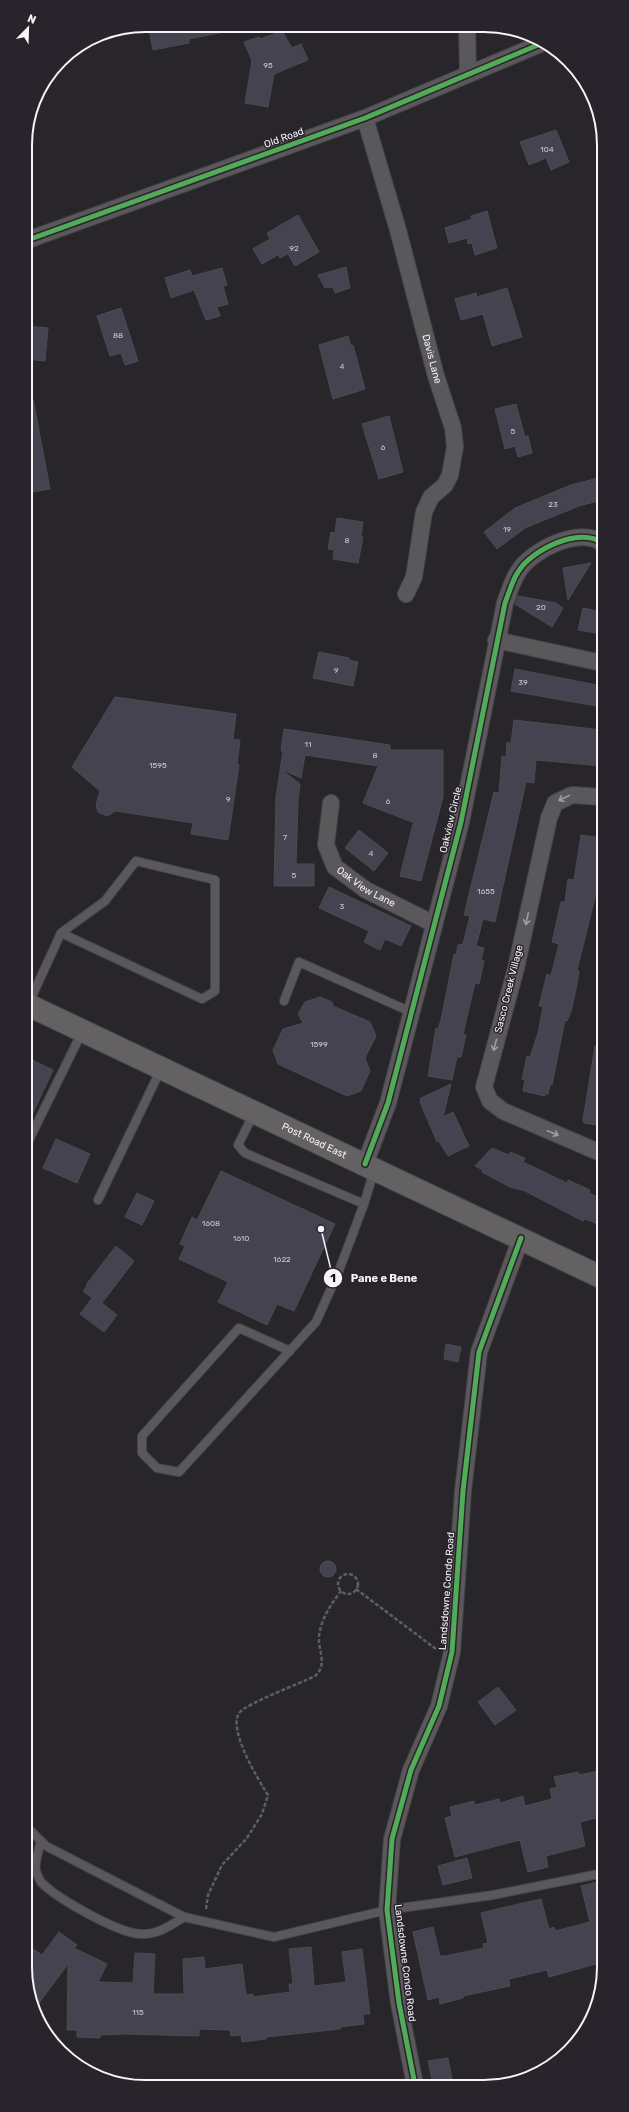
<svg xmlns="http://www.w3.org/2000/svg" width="629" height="2112" font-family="Rubik,sans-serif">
<rect width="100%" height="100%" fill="#28262a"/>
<g fill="#45434f" stroke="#4c4b4e">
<path d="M148 25 223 26 224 32 189 39V43L153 50Z"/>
<path d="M282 31 292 48 301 44 308 60 274 74 268 107 245 103 252 61 244 42 259 37 260 39Z"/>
<path d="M556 130 569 162 551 170 546 158 529 165 520 142Z"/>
<path d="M487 211 497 248 475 255 472 243 468 244 467 238 449 243 445 228 472 219 471 216Z"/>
<path d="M298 215 319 252 295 266 288 254 280 258 278 255 262 264 253 249 270 239 267 233Z"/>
<path d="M346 267 350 288 335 293 333 287 325 288 318 275Z"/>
<path d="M222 268 227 285 223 286 228 304 217 307 220 316 206 320 194 290 171 298 165 278 190 270 192 276Z"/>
<path d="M507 288 522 337 492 346 483 314 461 320 455 299 476 293 477 297Z"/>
<path d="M121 308 138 361 125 365 121 353 110 356 97 316Z"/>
<path d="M25 326 48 328 45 361 25 359Z"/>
<path d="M348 336 351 346 353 345 365 389 333 399 319 345Z"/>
<path d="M33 399 50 489 26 493V400Z"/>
<path d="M516 404 525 437 528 436 532 453 518 457 515 446 505 449 495 409Z"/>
<path d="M389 416 403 472 379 479 362 424Z"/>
<path d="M602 477V500L579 506 525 528 497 549 484 532 515 508 571 485Z"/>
<path d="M337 518 363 522 361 537H363L358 563 333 559 334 550 328 549 331 532 335 533Z"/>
<path d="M591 563 568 600 563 568Z"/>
<path d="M518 596 556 603 563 608 552 627 515 604Z"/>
<path d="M583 608 602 612V634L578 630Z"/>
<path d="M319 652 349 658V660L358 662 353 686 313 678Z"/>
<path d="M515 669 602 686V707L511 691Z"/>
<path d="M115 697 236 714 233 739 240 740 237 764 239 765 228 840 191 834 193 823 116 811 107 816 98 812 96 805 100 791 72 767Z"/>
<path d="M514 720 602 730V766L536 760 534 783 526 782 495 922 483 919 476 946 484 948 481 960 484 961 479 984 475 983 463 1034 466 1035 461 1057H457L452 1080 428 1076 436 1028 438 1029 441 1020 454 954 456 955 458 945 463 944 470 916 464 915 494 792 499 793 502 756 506 757 507 742 511 743Z"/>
<path d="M284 729 390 745V750H443V797L421 881 400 876 414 820 412 822 363 803 378 766 305 755 301 778 281 769 300 784 298 801 296 864H314V886H274L276 797 283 751H281Z"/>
<path d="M359 830 388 853 374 871 345 848Z"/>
<path d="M581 835 603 838V865L577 970 579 971 577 984 571 1012 567 1021 565 1020 552 1085H550L548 1094H546L545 1096 523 1091 525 1080 522 1079 527 1056 530 1057 538 1033 543 1007 539 1006 547 974 551 976 559 944 552 942 561 902H565L568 879 574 880Z"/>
<path d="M329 887 411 926 401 946 385 939 380 950 364 942 369 931 319 908Z"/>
<path d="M320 997 332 1002 333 1006 370 1022 376 1036 365 1058 370 1071 361 1091 347 1096 278 1064 273 1050 283 1029 303 1023 298 1014 305 1002Z"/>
<path d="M595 1046 603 1047V1126L584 1123 583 1120Z"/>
<path d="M26 1057 53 1070 26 1128Z"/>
<path d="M451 1084 443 1117 453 1112 469 1146 448 1156 438 1140 437 1142 420 1102 421 1098Z"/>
<path d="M56 1139 90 1154 77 1183 43 1168Z"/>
<path d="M492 1148 509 1155 510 1152 525 1158 523 1162 567 1183 568 1180 590 1190 589 1193 603 1200V1227L591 1221 584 1219 583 1221 525 1191 510 1187 482 1172 483 1170 475 1166Z"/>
<path d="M221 1171 335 1224 294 1311 277 1304 267 1325 218 1302 228 1282 179 1259 185 1246 180 1244 192 1217 197 1220Z"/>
<path d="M137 1193 154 1201 142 1225 125 1217Z"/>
<path d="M116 1246 134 1261 102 1303 117 1315 104 1332 80 1314 92 1298 83 1291 87 1286 86 1285Z"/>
<path d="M446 1344 461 1347 458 1362 444 1359Z"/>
<circle cx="328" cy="1569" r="8"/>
<path d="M498 1687 516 1710 495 1725 478 1702Z"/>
<path d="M604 1770V1816L580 1822 585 1846 546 1856 548 1867 528 1872 520 1840 455 1857 445 1818 452 1816 450 1807 474 1801 475 1805 499 1799 500 1803 523 1796 525 1806 552 1799 550 1789 557 1787 554 1777 578 1772 579 1775Z"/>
<path d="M467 1858 472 1878 443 1885 438 1866Z"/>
<path d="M601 1881 604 1891V1959L595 1961 596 1964 549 1977 547 1970 509 1979 510 1986 463 1996V1998L440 2004 439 1997 428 2000 413 1932 433 1927 440 1956H445L484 1948 483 1944 488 1943 481 1913 501 1908 541 1899 549 1929 554 1927 555 1931 590 1922 581 1886Z"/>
<path d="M59 1932 77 1945 74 1948 107 1964 98 1982 133 1983 135 1953 155 1954 153 1994H184L183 1959 204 1957 205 1969 242 1964 246 1995 253 1994V1997L290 1992 289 1984H293L289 1949 311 1947 314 1986 346 1982 342 1952 362 1949 370 2014H363L364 2024 340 2027V2029L266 2037V2039L242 2042 241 2035 231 2036 230 2030 199 2029V2036L126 2034 100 2035V2038L77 2037V2030H67L68 1964 39 2003 30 1996 27 1990V1945L42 1955Z"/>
<path d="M448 2058 453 2085H433L428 2061Z"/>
</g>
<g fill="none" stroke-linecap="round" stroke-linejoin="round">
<g stroke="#454446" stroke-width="10">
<g id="service">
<path d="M26 750 28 753 26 755"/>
<path d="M284 1001 299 962 411 1012"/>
<path d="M28 1005 61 933 202 999 215 991V880L136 861 105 901 61 933"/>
<path d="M254 1113 238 1145 245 1153 364 1204 374 1171"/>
<path d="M26 1146 82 1032"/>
<path d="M98 1200 161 1069"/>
<path d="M290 1351 239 1328 142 1436V1453L157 1468 179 1472 316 1322 338 1273 364 1204"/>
<path d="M27 1827 46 1846 184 1917 274 1937 387 1910 493 1895 604 1873"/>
<path d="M41 1841C39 1849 34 1863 36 1871 37 1874 39 1879 41 1882 56 1898 118 1933 140 1934 157 1935 170 1926 184 1917"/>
</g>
</g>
<g stroke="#454446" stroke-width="18">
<g id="minor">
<path d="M467 27 468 74"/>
<path id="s1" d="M365 118 398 230 436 376 453 428 455 447 450 475 445 485 431 497 424 512 414 577 406 594"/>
<path d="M25 241 365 118 545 42"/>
<path d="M496 640 602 663"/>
<path d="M602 797 572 795 555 803 549 818 516 968 484 1087 490 1101 503 1111 603 1154"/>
<path id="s2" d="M331 803 326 845 335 867 366 890 434 924"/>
<path d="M365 1164 388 1103 461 822 505 603C509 593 512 581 518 572 531 550 580 526 602 543"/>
<path d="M415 2085 399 2003 387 1910 392 1839 411 1770 439 1706 452 1652 463 1491 479 1352 521 1238"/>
</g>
</g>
<g stroke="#454446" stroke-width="24">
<g id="primary">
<path id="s3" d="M26 1004 603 1278"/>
</g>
</g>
<g stroke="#605f60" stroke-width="2.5" stroke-dasharray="4 2" stroke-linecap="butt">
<circle cx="348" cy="1584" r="10"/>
<path d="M356 1589 436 1649"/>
<path d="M206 1909 208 1895 222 1865 247 1838 262 1814 268 1795C259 1781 226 1727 240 1712 248 1703 301 1683 315 1676 328 1665 318 1651 319 1636 321 1619 331 1604 341 1591"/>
</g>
<use href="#service" stroke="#5a585a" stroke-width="8"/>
<use href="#minor" stroke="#5a585a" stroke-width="16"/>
<use href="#primary" stroke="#646163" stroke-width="22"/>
<g stroke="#29242c" stroke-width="8">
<g id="cycleway">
<path d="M25 241 365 118 545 42"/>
<path d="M365 1164 388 1103 461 822 505 603C509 593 512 581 518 572 531 550 580 526 602 543"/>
<path d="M415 2085 399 2003 387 1910 392 1839 411 1770 439 1706 452 1652 463 1491 479 1352 521 1238"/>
</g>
</g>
<use href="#cycleway" stroke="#51ab58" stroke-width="5"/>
</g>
<defs><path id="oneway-shaft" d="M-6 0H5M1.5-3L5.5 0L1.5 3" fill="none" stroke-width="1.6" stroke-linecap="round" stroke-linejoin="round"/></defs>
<g stroke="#a19ea2">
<use href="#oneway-shaft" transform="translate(564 798) rotate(154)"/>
<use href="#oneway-shaft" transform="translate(527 919) rotate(102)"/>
<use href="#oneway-shaft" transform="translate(495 1045) rotate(105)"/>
<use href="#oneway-shaft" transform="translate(553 1133) rotate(23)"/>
</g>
<g text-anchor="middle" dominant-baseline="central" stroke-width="3" stroke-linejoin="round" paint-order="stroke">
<g font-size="8" fill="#cac7ce">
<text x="268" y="65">95</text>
<text x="547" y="149">104</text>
<text x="294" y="248">92</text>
<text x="118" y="335">88</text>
<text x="342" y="366">4</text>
<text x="513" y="431">5</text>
<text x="383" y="447">6</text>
<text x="553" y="504">23</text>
<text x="507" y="529">19</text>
<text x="347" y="540">8</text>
<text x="541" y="607">20</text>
<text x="336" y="670">9</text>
<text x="523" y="682">39</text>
<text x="308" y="744">11</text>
<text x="375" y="755">8</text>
<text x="158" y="765">1595</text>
<text x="228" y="799">9</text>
<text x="388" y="801">6</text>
<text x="285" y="837">7</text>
<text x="371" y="853">4</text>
<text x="294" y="875">5</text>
<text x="486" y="891">1655</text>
<text x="342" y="906">3</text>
<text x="319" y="1044">1599</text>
<text x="211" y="1223">1608</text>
<text x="241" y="1238">1610</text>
<text x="282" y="1259">1622</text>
<text x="138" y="2012">115</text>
</g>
<g font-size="10" fill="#f7f3f9" stroke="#29242c">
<text transform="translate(284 138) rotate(-20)">Old Road</text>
<text stroke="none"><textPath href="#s1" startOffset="250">Davis Lane</textPath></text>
<text transform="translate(451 820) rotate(-77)">Oakview Circle</text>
<text stroke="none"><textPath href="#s2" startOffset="103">Oak View Lane</textPath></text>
<text transform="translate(509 989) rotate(-76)">Sasco Creek Village</text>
<text stroke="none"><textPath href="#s3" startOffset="319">Post Road East</textPath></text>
<text transform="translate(447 1591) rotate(-86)">Landsdowne Condo Road</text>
<text transform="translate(405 1963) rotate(83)">Landsdowne Condo Road</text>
</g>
</g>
<path d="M0 0H629V2112H0ZM145 32H484A113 113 0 0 1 597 145V1967A113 113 0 0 1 484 2080H145A113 113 0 0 1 32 1967V145A113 113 0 0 1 145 32Z" fill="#29242c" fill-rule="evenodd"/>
<path fill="none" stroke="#f7f3f9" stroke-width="2" d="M145 32H484A113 113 0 0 1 597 145V1967A113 113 0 0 1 484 2080H145A113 113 0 0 1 32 1967V145A113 113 0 0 1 145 32Z"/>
<path fill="none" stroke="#f7f3f9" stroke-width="1.5" d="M321 1229L333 1278"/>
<g fill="#f7f3f9" stroke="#29242c" stroke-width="1.5">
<circle cx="321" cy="1229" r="4"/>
<circle cx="333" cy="1278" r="10"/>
</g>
<g font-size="12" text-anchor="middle" font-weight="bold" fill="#111">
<text x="333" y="1282">1</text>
</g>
<g font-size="11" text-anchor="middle" font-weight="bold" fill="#f7f3f9" stroke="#29242c" stroke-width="3" stroke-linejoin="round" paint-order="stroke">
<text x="384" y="1282">Pane e Bene</text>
</g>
<g transform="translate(28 28) rotate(23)" stroke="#29242c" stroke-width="3" paint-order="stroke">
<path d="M0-3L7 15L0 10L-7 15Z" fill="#f7f3f9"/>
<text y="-6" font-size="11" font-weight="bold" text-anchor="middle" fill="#f7f3f9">N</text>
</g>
</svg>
